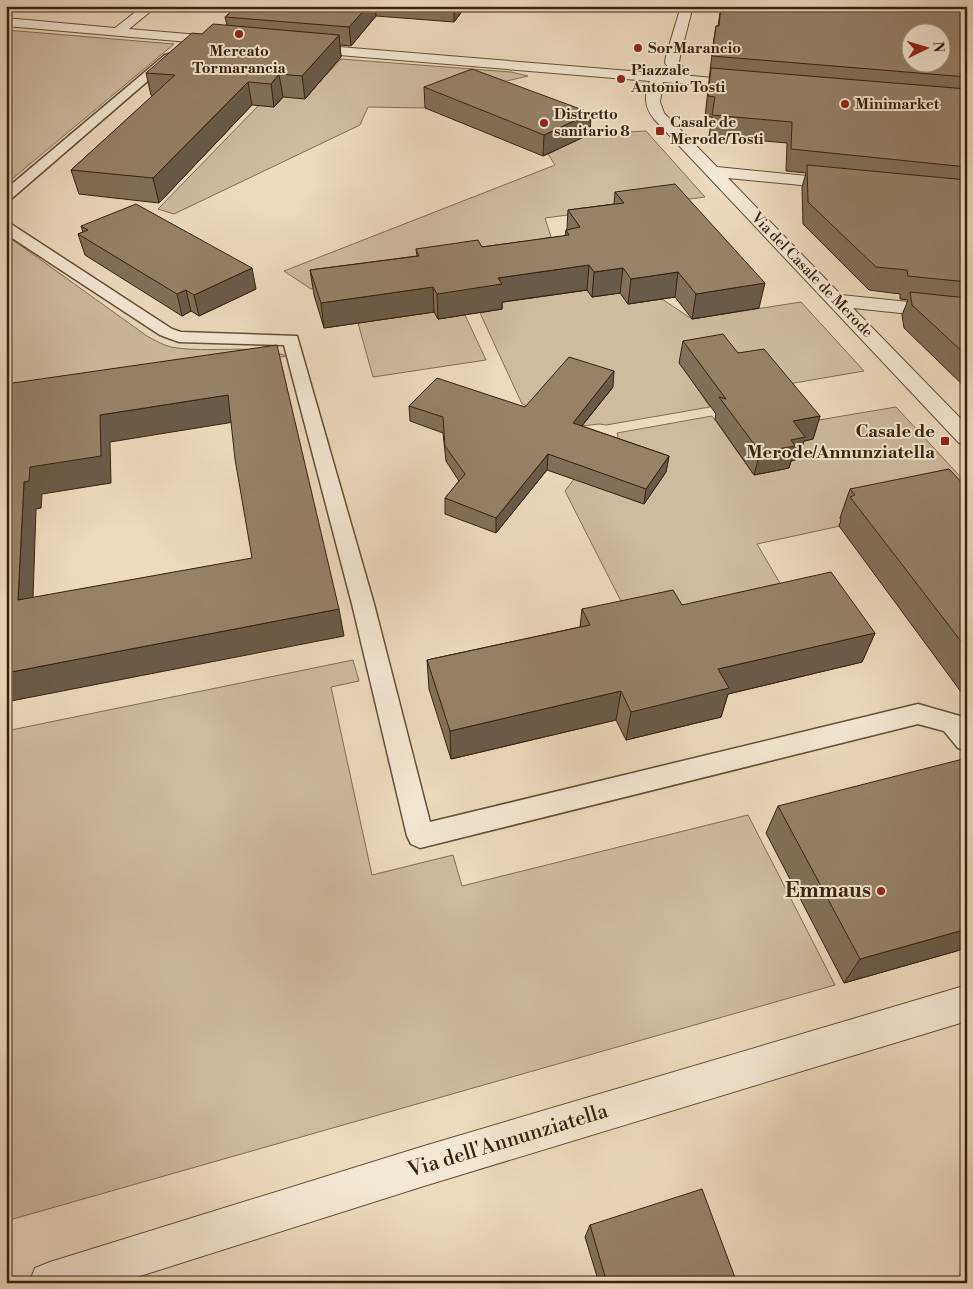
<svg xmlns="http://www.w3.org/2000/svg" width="973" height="1289" font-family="'Libre Bodoni',serif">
<rect width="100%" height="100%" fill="#ecdbbe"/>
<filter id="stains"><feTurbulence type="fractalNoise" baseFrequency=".004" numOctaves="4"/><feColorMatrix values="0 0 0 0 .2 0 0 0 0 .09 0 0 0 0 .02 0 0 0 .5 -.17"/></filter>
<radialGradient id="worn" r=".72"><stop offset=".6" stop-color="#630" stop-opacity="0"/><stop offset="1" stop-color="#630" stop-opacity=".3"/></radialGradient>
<g fill="#cdbca0" stroke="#826f56">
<path d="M6 30 174 44 6 184Z"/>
<path d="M341 59 511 72 528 76 472 89 425 108 368 107 360 125 174 214 158 209 259 105 274 107 291 88 313 89Z"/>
<path d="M646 131 705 197 545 218 551 237 311 289 284 271 555 165 548 154 590 134Z"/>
<path d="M6 235 147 336C154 340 163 345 171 347 210 354 250 343 287 356L146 378 6 395Z"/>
<path d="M587 290 592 297 620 292 628 304 662 299 692 319 801 302 864 371 771 387 680 363 710 407 606 425 599 424 582 426 522 404 480 313 502 309 498 303Z"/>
<path d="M434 312 438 319 465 315 486 360 373 377 358 323Z"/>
<path d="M896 407 967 484V490L845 525 757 544 787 595 634 627 565 491 574 479 644 504 616 442 618 437 617 433 712 416 754 475 801 423Z"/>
<path d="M353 660 359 681 331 687 372 875 453 855 462 886 748 815 835 985 6 1221V731Z"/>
</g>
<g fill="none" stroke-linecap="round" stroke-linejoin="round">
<g stroke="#645038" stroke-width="3">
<g id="lane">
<path d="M169 54 175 57 173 59 11 199 6 200V189L165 55Z"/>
<path d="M6 223 11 224 172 329 181 332 297 336 374 604 430 822 918 704 960 716 967 724V751L958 748 944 731 918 724 420 848 411 844 407 836 352 604 284 345 179 342 160 335 6 234Z"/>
</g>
</g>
<g stroke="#645038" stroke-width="2">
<g id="street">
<path d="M143 6H157L129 29 223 37 230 41 223 45 6 26V18L115 28Z"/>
<path d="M681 6H693L680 56 679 62 683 67 681 75 746 81 751 82 753 85 751 88 746 89 663 82 660 102 664 113 717 167 848 180 850 184 848 188 842 189 728 178 841 295 967 308V320L853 308 967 425V445L959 443 654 119C644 106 644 96 650 81L303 52 296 48 303 44 667 74 669 68 665 63 666 56Z"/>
<path d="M967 985V1021L424 1186 118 1283H29L35 1268 50 1262 424 1146Z"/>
</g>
</g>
<use href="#lane" fill="#f3e8d5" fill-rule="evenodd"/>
<use href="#street" fill="#f3e8d5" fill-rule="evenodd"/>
</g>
<g fill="#80705a" stroke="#37220c">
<path d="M87 6H121L117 9Z"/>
<path d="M238 6H466L454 22 376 16 351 46 340 45 341 57 305 99 283 97 274 107 252 105 159 203 79 194 71 170 153 96 151 95 146 73 202 34 227 25 225 17Z"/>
<path d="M721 6H967V389L904 328 902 315 908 300 900 299V294L869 290 803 224 802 187 806 173 786 171 787 143 709 136 712 117H705L713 45 716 26H718Z"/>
<path d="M424 87 591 113 590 134 543 156 425 108Z"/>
<path d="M615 192 759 308 692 319 675 297 628 304 620 293 592 297 587 290 502 302V309L438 319 434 312 324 328 314 295 310 270 417 256 416 249 482 247 565 236 566 230 567 229 568 210 614 204Z"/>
<path d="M81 226 256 289 199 316 191 311 182 316 85 255 78 234 83 232Z"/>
<path d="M683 341 738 353 820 416 813 439 804 441 798 459 791 461 789 468 754 475 715 419 716 414 679 363Z"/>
<path d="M613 387 582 426 669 456 666 472 644 504 547 470 496 533 445 514V498L459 481 446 461 443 433 410 421 409 406 525 407Z"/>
<path d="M967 488V700L839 526 841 520 840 518 850 489Z"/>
<path d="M682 605 875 633 862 662 728 694 721 717 626 740 616 720 451 759 429 689 427 660 580 627 582 609Z"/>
<path d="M778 806 967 948 844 983 766 833Z"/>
<path d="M590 1225 737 1283H599L585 1237Z"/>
</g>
<g fill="#685b4a" stroke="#37220c">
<path d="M368 6H375L376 16 351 46 349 27Z"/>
<path d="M454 6H466L454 22Z"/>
<path d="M339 35 341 57 305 99 302 76Z"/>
<path d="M279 74 283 97 274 107 271 84Z"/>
<path d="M248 82 252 105 159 203 153 178Z"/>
<path d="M591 113 590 134 543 156 544 135Z"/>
<path d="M589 265 587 290 502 302V309L438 319 437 294 498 278Z"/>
<path d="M252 268 256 289 199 316 194 295Z"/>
<path d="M623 268 620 293 592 297 594 272Z"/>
<path d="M678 272 675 297 628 304 631 279Z"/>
<path d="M765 283 759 308 692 319 696 294Z"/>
<path d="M433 287 434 312 324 328 321 303Z"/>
<path d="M186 290 191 311 182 316 177 294Z"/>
<path d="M614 371 613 387 572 438 573 423Z"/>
<path d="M228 395 234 422 110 442 111 483 42 494 41 508 36 509 32 627 18 600 24 482 30 467 100 415Z"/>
<path d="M820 416 813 439 804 441 798 459 791 461 789 468 754 475 760 452 793 421Z"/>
<path d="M548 454 547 470 496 533V518Z"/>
<path d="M669 456 666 472 644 504 646 489Z"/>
<path d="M339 609 344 636 6 702V673Z"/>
<path d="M875 633 862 662 728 694 721 717 626 740 631 712 718 669Z"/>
<path d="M621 691 616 720 451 759 450 731Z"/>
<path d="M967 929V948L844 983 860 959Z"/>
</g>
<g fill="#958269" stroke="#37220c" fill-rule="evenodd">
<path d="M238 6H368L349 27 225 17Z"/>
<path d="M721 6H967V77L712 56 716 26H719ZM910 32H940V62H910Z"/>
<path d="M213 24 339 35 302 76 279 74 271 84 248 82 153 178 71 170 175 75 146 73 192 33 202 34Z"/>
<path d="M711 68 967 89V167L791 149 792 122 712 115 715 97 708 96Z"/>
<path d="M472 69 591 113 544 135 424 87Z"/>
<path d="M807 165 967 180V282L908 276 907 270 876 267 808 202Z"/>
<path d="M675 184 765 283 696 294 678 272 631 279 623 268 594 272 589 265 498 278 502 284 437 294 433 287 321 303 310 270 419 256 416 249 478 240 482 247 569 235 566 230 580 227 568 210 624 203 615 192Z"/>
<path d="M136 204 252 268 194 295 186 290 177 294 78 234 88 230 81 226Z"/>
<path d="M910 292 967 298V356L912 305Z"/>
<path d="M723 334 738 353 764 349 820 416 793 421 805 437 791 440 795 446 760 452 719 397 726 399 683 341Z"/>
<path d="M277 345 339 609 6 673V384ZM228 395 235 459 252 558 18 600 24 482 29 481 30 467 101 456 100 415Z"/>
<path d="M569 357 614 371 573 423 669 456 646 489 548 454 496 518 445 498 465 474 445 446 443 417 409 406 437 378 525 407Z"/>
<path d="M949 469 967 488V506L963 507 967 511V649L850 497 855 495 850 489Z"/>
<path d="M831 572 875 633 718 669 729 688 631 712 621 691 450 731 427 660 590 625 582 609 673 590 682 605Z"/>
<path d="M967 758V929L860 959 778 806Z"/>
<path d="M702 1189 737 1283H607L590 1225Z"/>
<path d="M806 1277 809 1283H789Z"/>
</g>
<g fill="#8f2418" stroke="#f3e8d5" stroke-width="2">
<circle cx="239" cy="34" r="5"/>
<circle cx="638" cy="48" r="5"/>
<circle cx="621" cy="79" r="5"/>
<circle cx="845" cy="104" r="5"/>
<circle cx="544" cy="123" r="5"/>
<rect x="655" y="126" width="10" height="10" rx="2.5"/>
<rect x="940" y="436" width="10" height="10" rx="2.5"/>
<circle cx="881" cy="891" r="5"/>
</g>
<g text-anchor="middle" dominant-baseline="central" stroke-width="4" stroke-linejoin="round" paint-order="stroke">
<g font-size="15" font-weight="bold" fill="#37220c" stroke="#f3e8d5" text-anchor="start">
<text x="648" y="48">SorMarancio</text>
<text x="239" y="51" text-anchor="middle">Mercato<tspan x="239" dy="17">Tormarancia</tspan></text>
<text x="631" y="70">Piazzale<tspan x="631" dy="17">Antonio Tosti</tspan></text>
<text x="855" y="104">Minimarket</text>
<text x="554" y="114">Distretto<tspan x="554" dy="17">sanitario 8</tspan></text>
<text x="670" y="122">Casale de<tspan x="670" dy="17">Merode/Tosti</tspan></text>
</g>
<g font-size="15" fill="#37220c" stroke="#f3e8d5">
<text transform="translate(812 275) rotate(46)">Via del Casale de Merode</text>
</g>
<g font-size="18" font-weight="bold" fill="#37220c" stroke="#f3e8d5" text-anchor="end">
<text x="935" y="431">Casale de<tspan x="935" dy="21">Merode/Annunziatella</tspan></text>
</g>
<g font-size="21" font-weight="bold" fill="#37220c" stroke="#f3e8d5" text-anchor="end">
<text x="871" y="891">Emmaus</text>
</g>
<g font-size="21" fill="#37220c" stroke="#f3e8d5">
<text transform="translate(508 1141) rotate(-17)">Via dell'Annunziatella</text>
</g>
</g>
<rect width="973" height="1289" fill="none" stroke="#ecdbbe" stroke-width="25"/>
<rect x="8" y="8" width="958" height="1274" fill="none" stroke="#37220c" stroke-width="2.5"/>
<rect x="12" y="12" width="948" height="1264" fill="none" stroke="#37220c"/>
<g transform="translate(926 48) rotate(85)"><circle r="24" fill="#f3e8d5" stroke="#a89985"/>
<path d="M0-4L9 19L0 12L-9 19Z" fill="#8f2418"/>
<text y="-8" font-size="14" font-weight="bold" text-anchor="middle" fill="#37220c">N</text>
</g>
<rect width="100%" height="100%" filter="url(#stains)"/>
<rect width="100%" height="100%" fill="url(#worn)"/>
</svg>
